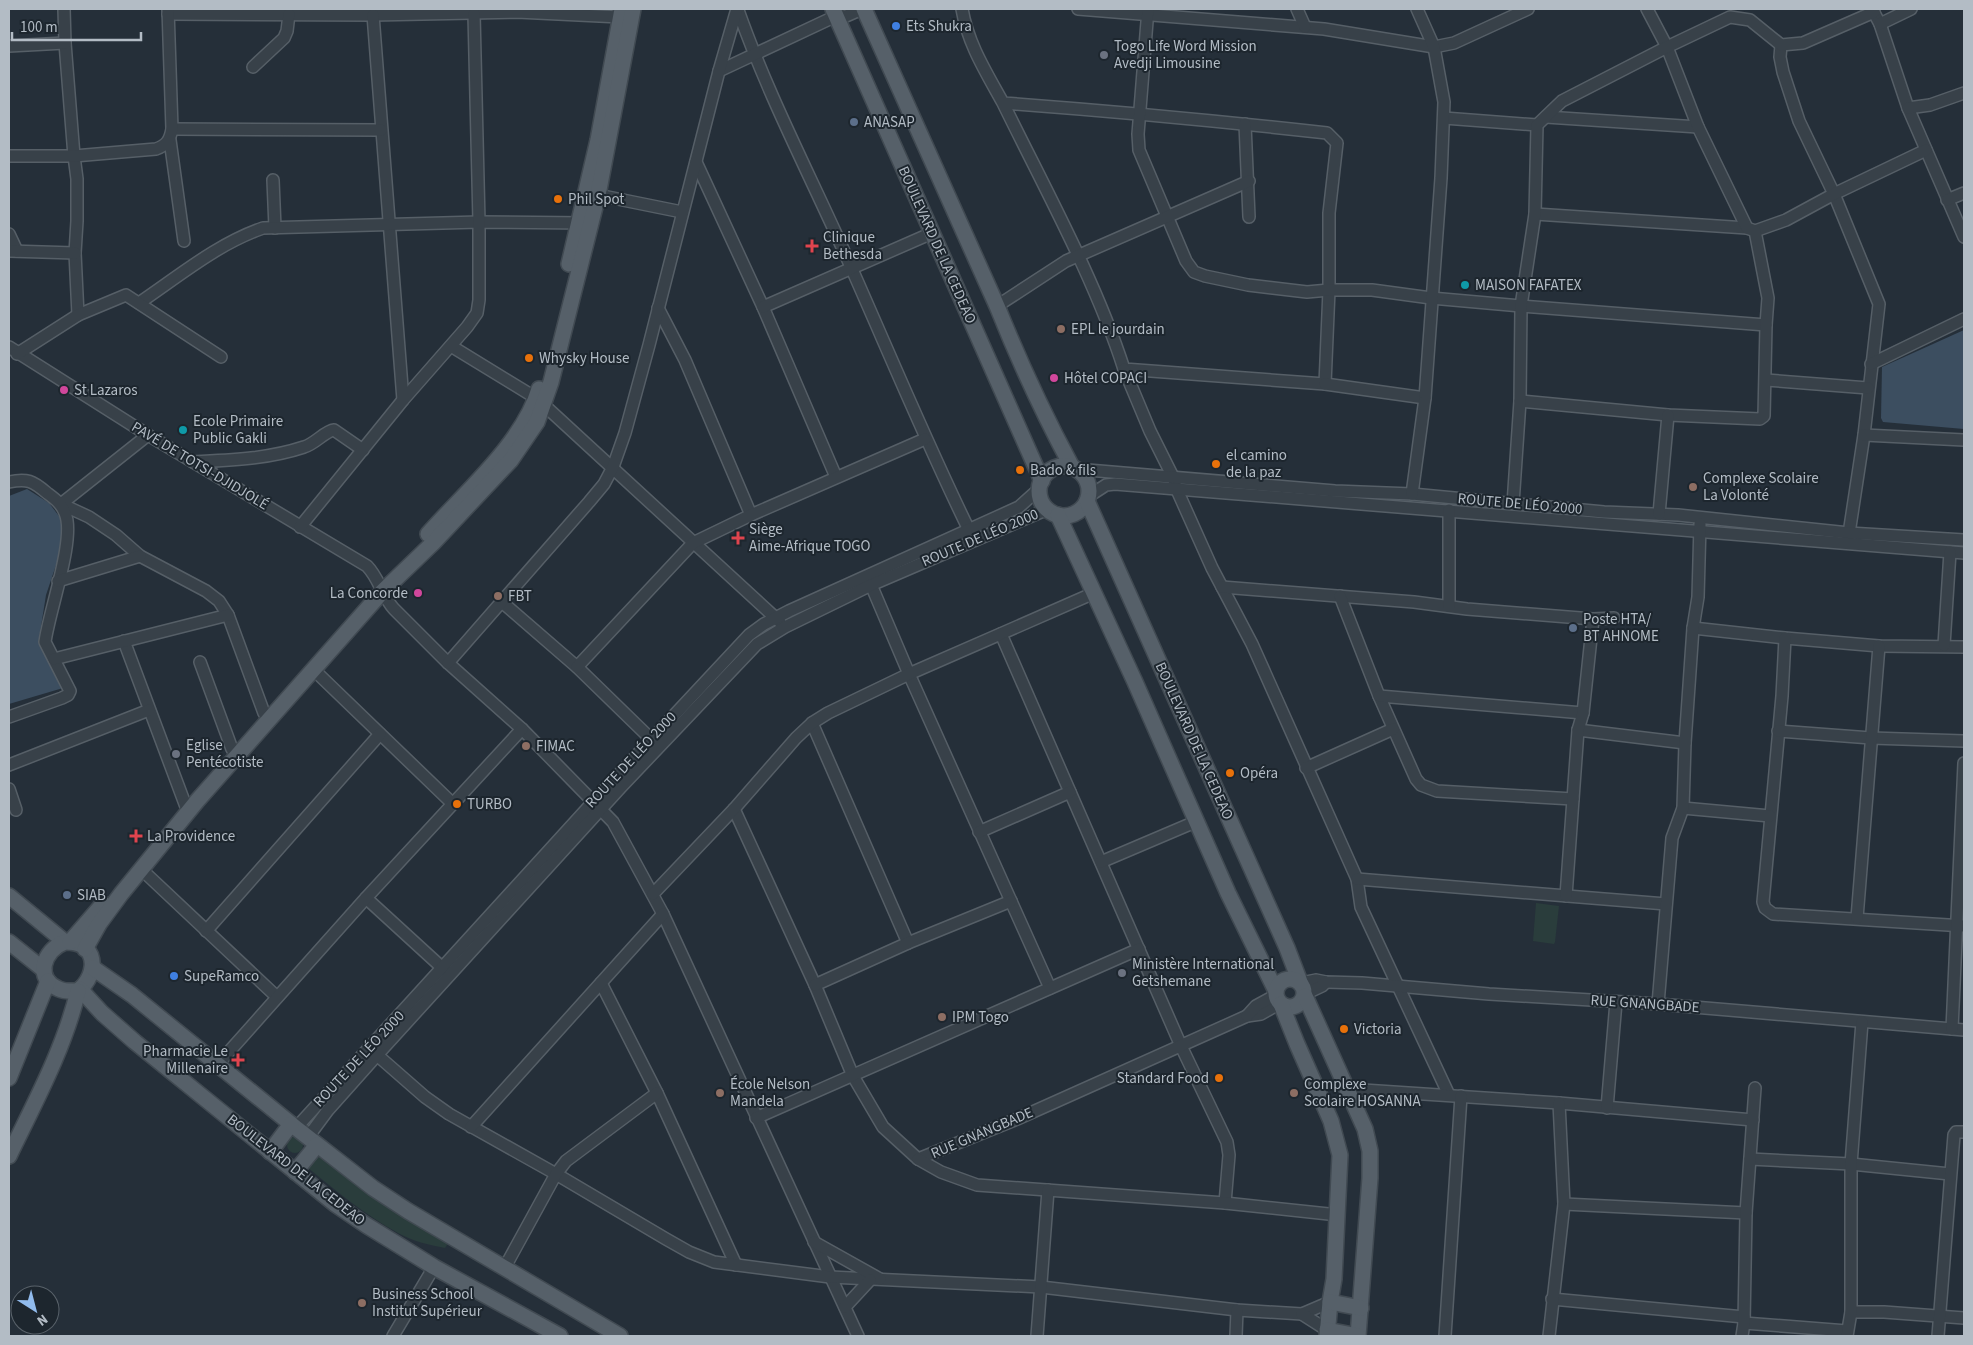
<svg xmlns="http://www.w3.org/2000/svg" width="1973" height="1345" font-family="'Source Sans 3',sans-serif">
<rect width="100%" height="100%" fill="#252f39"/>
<g fill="#2a3d3c">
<path d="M1536 903 1559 906 1555 942 1554 944 1533 941Z"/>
<circle cx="295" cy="1145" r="8"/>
<path d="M319 1152 449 1242 445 1248C429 1245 412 1241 398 1233 365 1215 335 1190 307 1167Z"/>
</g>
<g fill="#3c4e60">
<path d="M1964 330V429L1883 422 1881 418 1882 367Z"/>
<path d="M27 489 49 503 62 520V541L57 562 46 595 39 639 63 681V688L9 704V496Z"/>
</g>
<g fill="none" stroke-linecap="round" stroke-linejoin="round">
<g stroke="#565f67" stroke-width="14">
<g id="minor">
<path d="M64 9 65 43 74 156 77 179V221L75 253 78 315"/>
<path d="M962 9C968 44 986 72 1003 103 1112 111 1219 121 1327 133L1337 143 1329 213V290L1325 384 1124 369C1095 279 1045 189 1003 103"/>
<path d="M1078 9 1324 29 1434 47 1454 43 1528 9"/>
<path d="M1148 9 1138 134 1139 150 1186 261 1194 272 1205 276 1248 285 1307 292 1329 290H1372L1431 298 1521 306 1766 325"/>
<path d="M1297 9 1305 27"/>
<path d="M1872 9 1880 24 1908 108 1964 237"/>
<path d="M738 10C769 98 813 181 851 267 890 355 927 444 969 530"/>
<path d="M168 14 373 15 517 12 620 17"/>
<path d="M373 15 403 400"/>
<path d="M1880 24 1911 9"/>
<path d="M1781 45 1780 57 1783 72 1799 121 1834 194 1879 304 1864 435 1848 540"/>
<path d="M9 46 65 43"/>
<path d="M253 67 284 38 287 31 289 14"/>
<path d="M719 71 836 16H846L862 9"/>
<path d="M1908 108 1930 105 1964 93"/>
<path d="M1546 117 1698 127"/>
<path d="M1444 118 1537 125"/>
<path d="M1245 124 1249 217"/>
<path d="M172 129 381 130"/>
<path d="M170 140 184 241"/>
<path d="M9 156H74L156 149C167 145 170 140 172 129L168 9"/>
<path d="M696 162 763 307 836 477"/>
<path d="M273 180 275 228"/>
<path d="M598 195 682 212"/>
<path d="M1947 200 1964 193"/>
<path d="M1535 214 1747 228"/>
<path d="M1755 231 1786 220 1834 194 1926 150"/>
<path d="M9 234 17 251"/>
<path d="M9 251 75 253"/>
<path d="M139 303C179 276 217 244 263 228L479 222 586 223"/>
<path d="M997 306 1066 261 1249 181"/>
<path d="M763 307 932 233"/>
<path d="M658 308 685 360 751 515"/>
<path d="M451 346 536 398"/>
<path d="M9 347 148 435 367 566C379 578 382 596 394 609L448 663 522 729 613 822 663 914 858 1336"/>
<path d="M17 354 78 315 126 295 221 357"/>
<path d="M1871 364 1964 319"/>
<path d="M1124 369 1150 431 1173 477 1177 490 1212 568 1252 644 1357 879 1361 907 1449 1095"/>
<path d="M1766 380 1868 388"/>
<path d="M1325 384 1425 398"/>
<path d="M1520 401 1668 415 1760 419 1764 416 1766 325 1768 298 1755 231 1747 228 1698 127 1667 47 1647 9"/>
<path d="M544 405 780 622"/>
<path d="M148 435 61 504 89 517 116 535 140 556 206 591 219 601 228 615 264 713"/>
<path d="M1864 435 1964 440"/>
<path d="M193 462C231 460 268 459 304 447 315 444 325 431 334 430L363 450"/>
<path d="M1076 469 1335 491 1412 494 1604 512 1678 515 1849 533 1964 540"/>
<path d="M9 482C27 478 33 481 47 493 55 499 61 503 65 513 76 538 49 611 45 642L70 691 68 695 62 698 9 717"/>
<path d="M1412 494 1425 398 1441 178 1444 102 1434 47 1417 9"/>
<path d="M1089 496 1106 485 1115 484 1964 553"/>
<path d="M1513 504 1520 401 1521 306 1535 214 1537 125 1562 101 1667 47 1730 17 1750 20 1781 45 1803 43 1874 12"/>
<path d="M1659 514 1668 415"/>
<path d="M300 527 403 400 467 327 477 313 479 300V222L474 14"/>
<path d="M869 580 909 674 1050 988"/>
<path d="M58 581 140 556"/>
<path d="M1222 587 1414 602 1467 609 1593 619 1614 618"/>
<path d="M1340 596 1379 696 1416 779 1421 785 1437 791 1573 799"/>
<path d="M502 602 577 667 651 739"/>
<path d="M1449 606V510"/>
<path d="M1693 628 1785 638 1879 646 1964 647"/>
<path d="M1001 634 1181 1046 1227 1142 1229 1155 1225 1203"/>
<path d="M1785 638 1782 696 1763 902 1765 908 1773 914 1964 926"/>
<path d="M124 641 188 812"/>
<path d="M1944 645 1950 552"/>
<path d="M54 659 228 615"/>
<path d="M200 662 232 749"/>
<path d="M448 663 589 502 604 484 613 467 625 433 649 345 719 71 737 9"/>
<path d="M577 667 693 543 751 515 925 439"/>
<path d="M314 670 453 804"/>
<path d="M1379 696 1583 713"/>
<path d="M812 723 908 943"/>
<path d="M1578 730 1685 743"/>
<path d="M1778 731 1871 738 1964 741"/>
<path d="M9 765 149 710"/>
<path d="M1306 768 1393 729"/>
<path d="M9 789 16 810"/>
<path d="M1683 808 1770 816"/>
<path d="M734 809 815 985 853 1076 883 1127 918 1159 1017 1119 1247 1016 1261 1014 1280 1003"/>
<path d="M979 832 1070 792"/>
<path d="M1101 862 1195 822"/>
<path d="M141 869 277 997"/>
<path d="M1357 879 1666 904"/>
<path d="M653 894 734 809 796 738 812 723 828 713 909 674 1094 593"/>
<path d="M1566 896 1578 730 1583 713 1593 619"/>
<path d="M366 898 448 973"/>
<path d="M1857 918 1879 646"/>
<path d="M206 931 380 734"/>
<path d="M601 983 657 1093 736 1265"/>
<path d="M1301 983 1316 980 1326 982 1362 983 1489 994 1658 1004 1964 1030"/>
<path d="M815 985 908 943 1011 901"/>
<path d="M1305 994 1322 986 1326 982"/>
<path d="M1658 1004 1672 838 1683 808 1685 743 1693 628 1698 597 1700 524"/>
<path d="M1247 1016 1256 1006 1276 995"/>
<path d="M1952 1029 1964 763"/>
<path d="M377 1055 425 1097 449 1114 556 1174 666 1239 689 1252 714 1262 830 1277 1041 1287 1237 1310 1302 1314 1330 1302"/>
<path d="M218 1064 366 898 522 729"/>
<path d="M1348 1089 1559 1103 1753 1120"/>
<path d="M1607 1108 1616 1002"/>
<path d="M756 1118 1139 949"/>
<path d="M471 1127 663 914"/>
<path d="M296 1128 594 801 749 635 764 624 789 611 1019 507 1039 489"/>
<path d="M308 1137 328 1110 377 1055 621 787 757 644 785 627 871 585 1048 509"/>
<path d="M918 1159 941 1172 977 1185 1225 1203 1338 1215"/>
<path d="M1750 1159 1851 1164 1950 1174"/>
<path d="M1564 1204 1746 1213"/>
<path d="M814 1242 880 1279"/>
<path d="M505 1267 556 1174 566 1161 657 1093"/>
<path d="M1552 1299 1744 1317"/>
<path d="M845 1307 870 1280"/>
<path d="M1851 1312H1884L1964 1318"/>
<path d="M1302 1314 1327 1330"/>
<path d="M1744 1323 1847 1331"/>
<path d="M393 1336 434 1267"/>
<path d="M1037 1336 1048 1190"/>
<path d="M1236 1336 1237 1310"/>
<path d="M1445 1336 1461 1096"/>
<path d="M1549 1336 1564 1204 1559 1103"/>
<path d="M1742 1336 1744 1323 1746 1213 1755 1088"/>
<path d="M1847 1336 1851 1312V1164L1862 1022"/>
<path d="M1938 1336 1954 1135 1956 1132H1964"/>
</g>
</g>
<g stroke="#414a52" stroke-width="18">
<g id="major">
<path d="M833 9 1042 481"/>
<path d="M864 9 997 306C1019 361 1044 415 1072 467"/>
<path d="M569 264 598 140 622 9"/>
<circle cx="1064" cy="491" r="25"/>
<path d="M1087 501 1287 948 1300 982"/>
<path d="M1058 515 1135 682 1228 893 1276 991"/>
<path d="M428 534C465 492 523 443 539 389"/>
<path d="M9 896 65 942"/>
<path d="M9 942 44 970"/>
<path d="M65 942C97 941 100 973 78 991 72 991 65 992 59 989 34 979 43 950 65 942Z"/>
<path d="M70 942 103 904"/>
<path d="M85 949 99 924 121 894 197 801 382 592 433 543 511 460 537 422 551 382 598 195 633 9"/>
<path d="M93 968 132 995 296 1128 373 1188 408 1211 620 1336"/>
<circle cx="1290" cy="993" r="14"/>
<path d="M80 989 102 1013 135 1042 335 1204 366 1225 434 1267 560 1336"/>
<path d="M1305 996 1365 1129 1370 1151V1178L1358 1336"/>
<path d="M1281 1004 1297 1044 1331 1121 1340 1155 1334 1279 1330 1302 1327 1336"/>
<path d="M9 1078 48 981"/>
<path d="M270 1152 291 1124"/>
<path d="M9 1156C35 1102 64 1049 78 991"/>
<path d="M295 1172 317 1145"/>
<path d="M1330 1302 1361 1308"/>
<path d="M1327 1330 1358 1336"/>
</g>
</g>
<use href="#minor" stroke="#384149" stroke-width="11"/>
<use href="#major" stroke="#566069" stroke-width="15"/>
</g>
<g fill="#3f7fe0" stroke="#1d262e" stroke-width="2">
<circle cx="896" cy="26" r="5"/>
<circle cx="174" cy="976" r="5"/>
</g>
<g fill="#6b7280" stroke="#1d262e" stroke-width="2">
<circle cx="1104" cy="55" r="5"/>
<circle cx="176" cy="754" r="5"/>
<circle cx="1122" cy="973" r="5"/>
</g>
<g fill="#5c6f8a" stroke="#1d262e" stroke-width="2">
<circle cx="854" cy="122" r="5"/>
<circle cx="1573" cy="628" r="5"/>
<circle cx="67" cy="895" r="5"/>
</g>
<g fill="#e8710a" stroke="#1d262e" stroke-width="2">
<circle cx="558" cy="199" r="5"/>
<circle cx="529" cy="358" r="5"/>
<circle cx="1216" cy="464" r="5"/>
<circle cx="1020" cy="470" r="5"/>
<circle cx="1230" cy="773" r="5"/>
<circle cx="457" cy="804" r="5"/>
<circle cx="1344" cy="1029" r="5"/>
<circle cx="1219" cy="1078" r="5"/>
</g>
<g fill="#e0444e" stroke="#1d262e" stroke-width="2">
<path d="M809.5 238.5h5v5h5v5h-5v5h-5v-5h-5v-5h5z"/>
<path d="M735.5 530.5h5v5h5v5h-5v5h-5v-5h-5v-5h5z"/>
<path d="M133.5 828.5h5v5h5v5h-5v5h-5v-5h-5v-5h5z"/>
<path d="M235.5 1052.5h5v5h5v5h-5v5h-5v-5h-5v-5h5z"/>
</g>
<g fill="#0f9aa8" stroke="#1d262e" stroke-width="2">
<circle cx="1465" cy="285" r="5"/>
<circle cx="183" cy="430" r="5"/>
</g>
<g fill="#8d6e63" stroke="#1d262e" stroke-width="2">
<circle cx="1061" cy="329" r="5"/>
<circle cx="1693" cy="487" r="5"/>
<circle cx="498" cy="596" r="5"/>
<circle cx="526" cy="746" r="5"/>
<circle cx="942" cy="1017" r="5"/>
<circle cx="720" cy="1093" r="5"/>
<circle cx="1294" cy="1093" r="5"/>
<circle cx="362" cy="1303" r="5"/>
</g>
<g fill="#d1479c" stroke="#1d262e" stroke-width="2">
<circle cx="1054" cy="378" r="5"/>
<circle cx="64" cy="390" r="5"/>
<circle cx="418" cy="593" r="5"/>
</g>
<g text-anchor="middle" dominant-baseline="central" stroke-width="4" stroke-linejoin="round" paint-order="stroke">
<g font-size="15" fill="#b3bcc5" stroke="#1d262e" text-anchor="start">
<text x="906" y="26">Ets Shukra</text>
<text x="1114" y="46">Togo Life Word Mission<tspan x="1114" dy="17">Avedji Limousine</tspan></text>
<text x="864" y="122">ANASAP</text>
<text x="568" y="199">Phil Spot</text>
<text x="823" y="237">Clinique<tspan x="823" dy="17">Bethesda</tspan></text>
<text x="1475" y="285">MAISON FAFATEX</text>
<text x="1071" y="329">EPL le jourdain</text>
<text x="539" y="358">Whysky House</text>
<text x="1064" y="378">Hôtel COPACI</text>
<text x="74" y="390">St Lazaros</text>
<text x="193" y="421">Ecole Primaire<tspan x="193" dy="17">Public Gakli</tspan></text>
<text x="1226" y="455">el camino<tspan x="1226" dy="17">de la paz</tspan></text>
<text x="1030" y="470">Bado &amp; fils</text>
<text x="1703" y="478">Complexe Scolaire<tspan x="1703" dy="17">La Volonté</tspan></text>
<text x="749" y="529">Siège<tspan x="749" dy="17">Aime-Afrique TOGO</tspan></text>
<text x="408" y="593" text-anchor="end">La Concorde</text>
<text x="508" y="596">FBT</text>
<text x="1583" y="619">Poste HTA/<tspan x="1583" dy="17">BT AHNOME</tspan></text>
<text x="186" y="745">Eglise<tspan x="186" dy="17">Pentécotiste</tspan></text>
<text x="536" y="746">FIMAC</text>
<text x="1240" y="773">Opéra</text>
<text x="467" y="804">TURBO</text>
<text x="147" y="836">La Providence</text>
<text x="77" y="895">SIAB</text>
<text x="1132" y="964">Ministère International<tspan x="1132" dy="17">Getshemane</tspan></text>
<text x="184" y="976">SupeRamco</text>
<text x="952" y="1017">IPM Togo</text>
<text x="1354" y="1029">Victoria</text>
<text x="228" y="1051" text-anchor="end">Pharmacie Le<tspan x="228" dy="17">Millenaire</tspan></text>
<text x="1209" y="1078" text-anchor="end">Standard Food</text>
<text x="730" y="1084">École Nelson<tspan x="730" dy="17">Mandela</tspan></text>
<text x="1304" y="1084">Complexe<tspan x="1304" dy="17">Scolaire HOSANNA</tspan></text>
<text x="372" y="1294">Business School<tspan x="372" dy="17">Institut Supérieur</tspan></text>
</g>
<g font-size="15" fill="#b3bcc5" stroke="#1d262e">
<text transform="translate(937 245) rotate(66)">BOULEVARD DE LA CEDEAO</text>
<text transform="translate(200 466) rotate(31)">PAVÉ DE TOTSI-DJIDJOLÉ</text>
<text transform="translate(1520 504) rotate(5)">ROUTE DE LÉO 2000</text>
<text transform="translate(980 538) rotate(-23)">ROUTE DE LÉO 2000</text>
<text transform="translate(1194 741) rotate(66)">BOULEVARD DE LA CEDEAO</text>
<text transform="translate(631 760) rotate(-47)">ROUTE DE LÉO 2000</text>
<text transform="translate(1645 1004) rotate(4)">RUE GNANGBADE</text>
<text transform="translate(359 1059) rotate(-47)">ROUTE DE LÉO 2000</text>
<text transform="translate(982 1133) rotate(-23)">RUE GNANGBADE</text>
<text transform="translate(296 1170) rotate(38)">BOULEVARD DE LA CEDEAO</text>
</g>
</g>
<rect width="1973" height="1345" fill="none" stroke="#b3bcc5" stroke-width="20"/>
<g transform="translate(35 1310) rotate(144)"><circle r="24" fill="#1d262e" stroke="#59626a"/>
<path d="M0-4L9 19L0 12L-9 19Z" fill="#91bbed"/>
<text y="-8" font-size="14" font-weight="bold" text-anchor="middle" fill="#b3bcc5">N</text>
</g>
<path d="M12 32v8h129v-8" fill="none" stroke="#b3bcc5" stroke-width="2.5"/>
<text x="20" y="32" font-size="15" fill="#b3bcc5" stroke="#1d262e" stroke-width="4" paint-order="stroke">100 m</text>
</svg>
